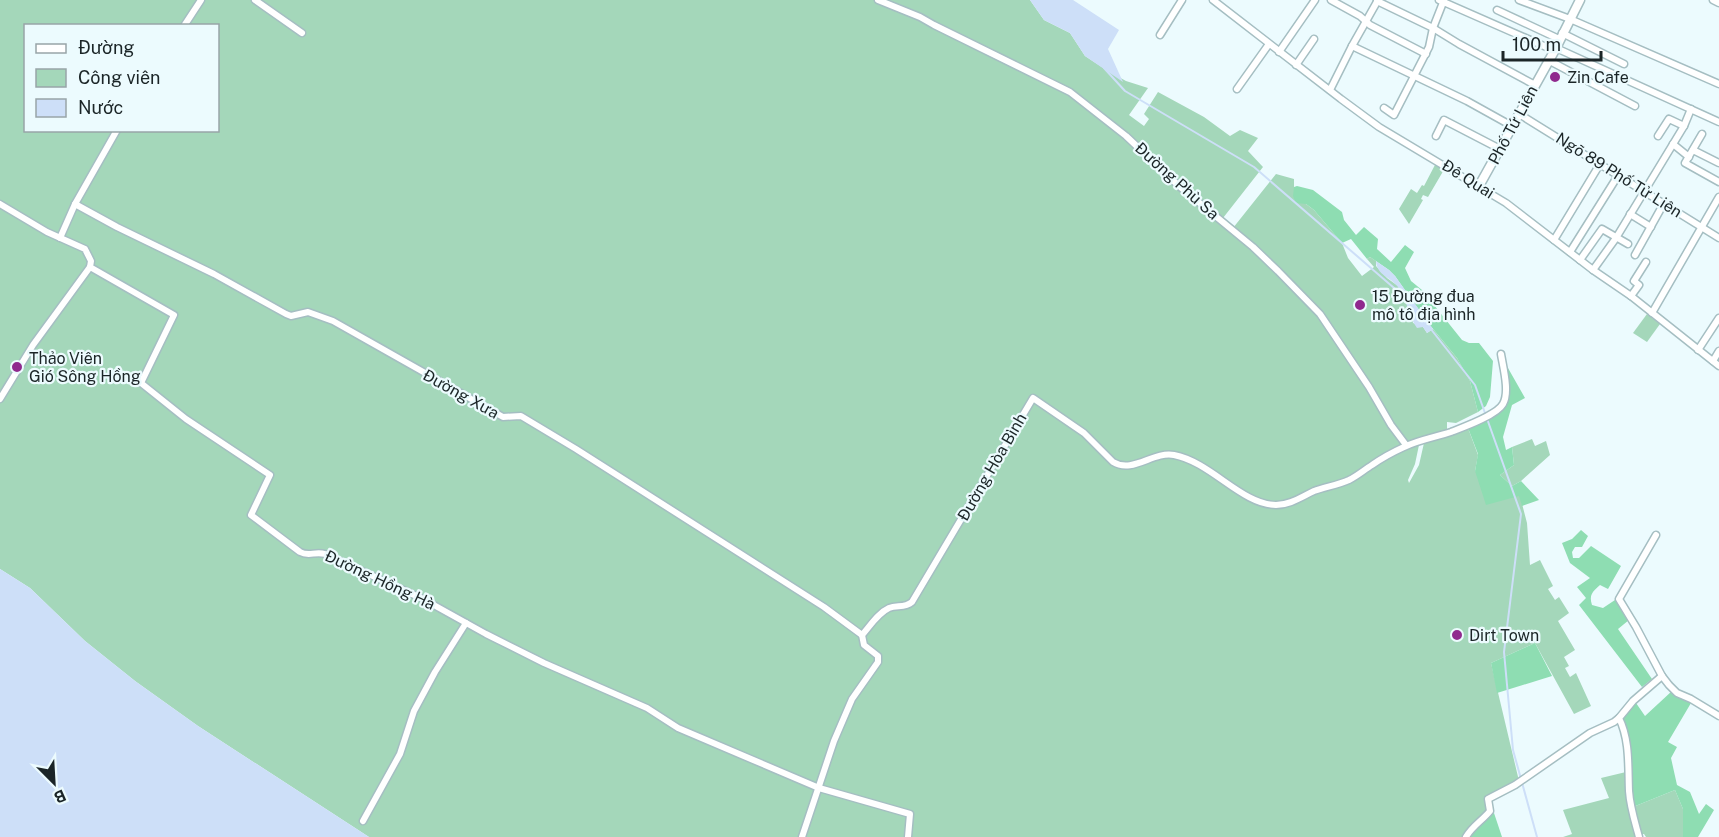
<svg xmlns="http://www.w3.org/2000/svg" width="1719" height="837" font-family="'Public Sans',sans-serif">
<rect width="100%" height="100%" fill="#ecfbfe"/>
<g fill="#a4d7ba" fill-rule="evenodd">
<path d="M0 0H1030L1044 20 1070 33 1085 56 1108 71 1126 81 1148 88 1129 115 1144 126 1149 119 1144 114 1158 92 1204 117 1230 136 1240 130 1258 138 1248 151 1263 167 1223 218 1233 228 1276 174 1294 179V187L1306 204 1314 210 1342 243 1348 258 1362 276 1374 267 1367 259 1370 257 1376 261V266L1387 278 1398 286 1411 313 1413 323 1423 327 1427 333 1433 329 1457 358 1470 381 1478 412 1456 423 1447 422V430L1411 447 1419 445 1415 464 1408 480 1409 483 1419 465 1424 443 1468 428 1478 455 1475 471 1520 496 1527 523 1530 565 1540 560 1553 586 1548 589 1555 600 1559 597 1569 613 1558 621 1575 650 1564 657 1569 666 1565 668 1570 677 1576 673 1591 706 1574 714 1535 643 1491 663 1519 781 1489 797 1494 813 1488 816 1467 837H369L198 726 135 681 85 641 30 588 0 569ZM26 26H218V130H26Z"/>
<path d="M1436 163 1445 168 1428 197 1423 195 1421 199 1423 200 1409 224 1399 209 1411 189 1417 193 1422 185 1424 186Z"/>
<path d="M1647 314 1660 324 1647 342 1633 333Z"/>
<path d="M1532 439 1535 446 1546 441 1550 455 1521 481 1512 486 1500 475 1514 465 1512 447Z"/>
<path d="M1626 772 1636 837H1563L1572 834 1563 810 1609 798 1601 778Z"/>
<path d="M1675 790 1683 809V837H1646L1644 834H1640L1633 807Z"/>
</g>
<g fill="#8eddb2">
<path d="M1297 186 1313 190 1342 212 1344 220 1356 235 1364 227 1378 239 1377 249 1391 262 1405 245 1414 252 1405 268 1411 281 1422 290 1462 340 1469 343H1479L1493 361 1490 397 1486 406 1478 412 1470 381 1457 358 1429 324 1395 276 1389 270 1370 257 1367 259 1351 239 1342 243 1314 210 1306 204 1296 203 1293 196 1294 187Z"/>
<path d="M1504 361 1525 398 1512 405 1503 437 1506 450 1512 447 1514 465 1500 475 1512 486 1521 481 1539 500 1522 506 1519 496 1486 505 1475 471 1478 454 1468 428 1504 409 1508 399Z"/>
<path d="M1581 530 1588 536 1582 547H1575L1572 552 1573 558H1579L1591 546 1621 566 1608 589 1600 585C1592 592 1589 595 1592 605L1603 608 1615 600 1629 620 1618 629 1652 679 1642 687 1579 605 1586 598 1577 587 1590 578 1570 563 1562 543 1572 539Z"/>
<path d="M1535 643 1552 676 1497 693 1491 663Z"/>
<path d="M1672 691 1691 703 1668 742 1677 747 1671 758 1677 785 1690 792 1699 814 1706 804 1714 810 1698 837H1683V809L1675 790 1633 807 1632 801 1627 736 1626 726 1622 719 1636 703 1645 716Z"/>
<path d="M1494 813 1502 837H1468L1488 816Z"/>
</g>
<g fill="#cddff8">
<path d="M1030 0H1073L1119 30 1108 49 1123 82 1085 56 1070 33 1044 20Z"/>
<path d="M1376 261 1389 270 1395 276 1433 329 1427 333 1423 327 1417 328C1409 318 1407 299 1398 287 1391 277 1377 276 1376 261Z"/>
<path d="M0 569 30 588 85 641 135 681 198 726 369 837H0Z"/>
</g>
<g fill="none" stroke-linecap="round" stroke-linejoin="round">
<g stroke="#cddff8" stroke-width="2">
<path d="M1104 68 1125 91 1254 167 1401 294"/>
<path d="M1430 328 1475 385 1521 514 1504 652 1513 750 1537 837"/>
</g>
<g stroke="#a5bec2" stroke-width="9">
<g id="street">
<path d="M255 0 302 33"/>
<path d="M878 0 920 17 934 25 1070 92 1126 136 1179 186 1253 247 1278 271 1320 314 1369 387 1391 425 1406 445"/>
<path d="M1213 0 1341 99 1379 127 1506 203 1593 270 1631 296 1719 366"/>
<path d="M1331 0 1360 16 1370 25 1426 54"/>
<path d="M1439 0 1553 50"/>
<path d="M1519 0 1570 19 1719 84"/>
<path d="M1713 0 1719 3"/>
<path d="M1377 1 1433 28 1459 44 1535 85"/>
<path d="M1497 10 1559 39"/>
<path d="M184 26 201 0"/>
<path d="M1562 33 1624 64"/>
<path d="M1160 35 1182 0"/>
<path d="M1352 46 1467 101 1512 126"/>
<path d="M1556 48 1719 122"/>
<path d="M1279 52 1315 0"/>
<path d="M1548 60 1635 106"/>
<path d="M1296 65 1314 39"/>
<path d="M1237 89 1269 44"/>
<path d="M1330 90 1352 46 1378 0"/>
<path d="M1384 108 1394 115 1429 47 1433 28 1444 0"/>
<path d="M1519 114 1719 238"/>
<path d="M1702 134 1685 163 1719 182"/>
<path d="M1436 136 1444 120 1500 149"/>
<path d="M1658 136 1669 119 1684 126"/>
<path d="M1673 144 1689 157"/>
<path d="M1693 150 1719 163"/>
<path d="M0 204 47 232 85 249 91 261 90 267 174 315 141 383 186 419 270 475 251 515 300 552C309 557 315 551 325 554L423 599 486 634 544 663 647 708 678 728 819 788 910 814 908 837"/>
<path d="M75 204 117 227 214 274 286 314 291 316 308 312 333 321 503 417 521 416 576 449 824 607 862 635"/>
<path d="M1630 214 1651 227"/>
<path d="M60 238 75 204 117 130"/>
<path d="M1554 240 1600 164"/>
<path d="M1570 252 1619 174"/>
<path d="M1635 255 1664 203"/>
<path d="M1580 260 1602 229 1628 244"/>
<path d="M1593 270 1616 238 1684 126 1691 109"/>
<path d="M1631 296 1639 285 1634 281 1646 262"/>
<path d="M1652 313 1719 197"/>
<path d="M1698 350 1719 318"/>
<path d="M1713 361 1719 351"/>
<path d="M0 399 33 345 90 267"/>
<path d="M1656 535 1619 599 1636 627 1662 676 1669 685 1677 693 1691 699 1719 716"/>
<path d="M363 821 400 754 414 711 435 672 466 623"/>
<path d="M802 837 834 741 852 699 878 662V656L864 645 862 635C870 626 878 613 889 608 897 605 905 608 912 602L1033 398 1084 433 1113 462C1133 474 1153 451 1174 455 1211 462 1242 505 1276 505 1290 505 1301 497 1314 491 1325 487 1338 485 1349 480 1357 476 1364 470 1372 465 1382 458 1393 452 1404 447 1418 440 1436 437 1451 432 1464 427 1497 415 1503 404 1510 392 1503 367 1501 354"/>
<path d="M1466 837C1472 826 1483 820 1490 811L1488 799 1515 785 1590 733 1614 722 1619 718"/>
<path d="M1639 837C1635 822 1630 807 1629 791 1628 767 1630 740 1619 718L1633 701 1662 676"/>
</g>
</g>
<g stroke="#a5bec2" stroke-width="11">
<path id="secondary" d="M1479 186 1556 48 1580 0"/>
</g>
<use href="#street" stroke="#fff" stroke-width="6"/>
<use href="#secondary" stroke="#fff" stroke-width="8"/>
</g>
<g fill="#90298e" stroke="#ecfbfe" stroke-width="2">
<circle cx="1555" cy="77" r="6"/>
<circle cx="1360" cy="305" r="6"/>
<circle cx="17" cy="367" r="6"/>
<circle cx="1457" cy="635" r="6"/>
</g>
<g text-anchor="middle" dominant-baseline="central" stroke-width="4.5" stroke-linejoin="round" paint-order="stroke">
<g font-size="16" fill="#1b2527" stroke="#ecfbfe" text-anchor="start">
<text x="1567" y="77">Zin Cafe</text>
<text x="1372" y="296">15 Đường đua<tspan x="1372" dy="18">mô tô địa hình</tspan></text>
<text x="29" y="358">Thảo Viên<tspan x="29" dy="18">Gió Sông Hồng</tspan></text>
<text x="1469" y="635">Dirt Town</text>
</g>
<g font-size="16" fill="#1b2527" stroke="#ecfbfe">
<text transform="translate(1513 125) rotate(-62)">Phố Tứ Liên</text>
<text transform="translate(1619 175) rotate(32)">Ngõ 89 Phố Tử Liên</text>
<text transform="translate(1468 179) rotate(32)">Đê Quai</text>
<text transform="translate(1177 181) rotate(42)">Đường Phù Sa</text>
<text transform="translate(461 394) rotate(29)">Đường Xưa</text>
<text transform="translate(992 467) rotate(-60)">Đường Hòa Bình</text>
<text transform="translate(380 580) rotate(25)">Đường Hồng Hà</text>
</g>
</g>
<rect x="24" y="24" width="195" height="108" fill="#ecfbfe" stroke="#98a5a8" stroke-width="1.5"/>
<rect x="36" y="44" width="30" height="9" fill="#ffffff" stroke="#98a5a8" stroke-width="1.5"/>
<text x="78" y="54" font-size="18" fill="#1b2527">Đường</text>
<rect x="36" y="69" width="30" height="18" fill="#a4d7ba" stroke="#98a5a8" stroke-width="1.5"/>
<text x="78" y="84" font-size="18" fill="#1b2527">Công viên</text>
<rect x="36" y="99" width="30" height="18" fill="#cddff8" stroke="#98a5a8" stroke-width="1.5"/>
<text x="78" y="114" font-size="18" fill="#1b2527">Nước</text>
<g transform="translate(54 783) rotate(156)" stroke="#ecfbfe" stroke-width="4.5" paint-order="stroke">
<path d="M0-4.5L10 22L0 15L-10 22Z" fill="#1b2527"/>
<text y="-9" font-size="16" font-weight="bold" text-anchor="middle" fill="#1b2527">B</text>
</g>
<path d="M1503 51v9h98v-9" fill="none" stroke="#1b2527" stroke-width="3"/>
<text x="1512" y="51" font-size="18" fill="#1b2527" stroke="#ecfbfe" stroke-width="4.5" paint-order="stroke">100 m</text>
</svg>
